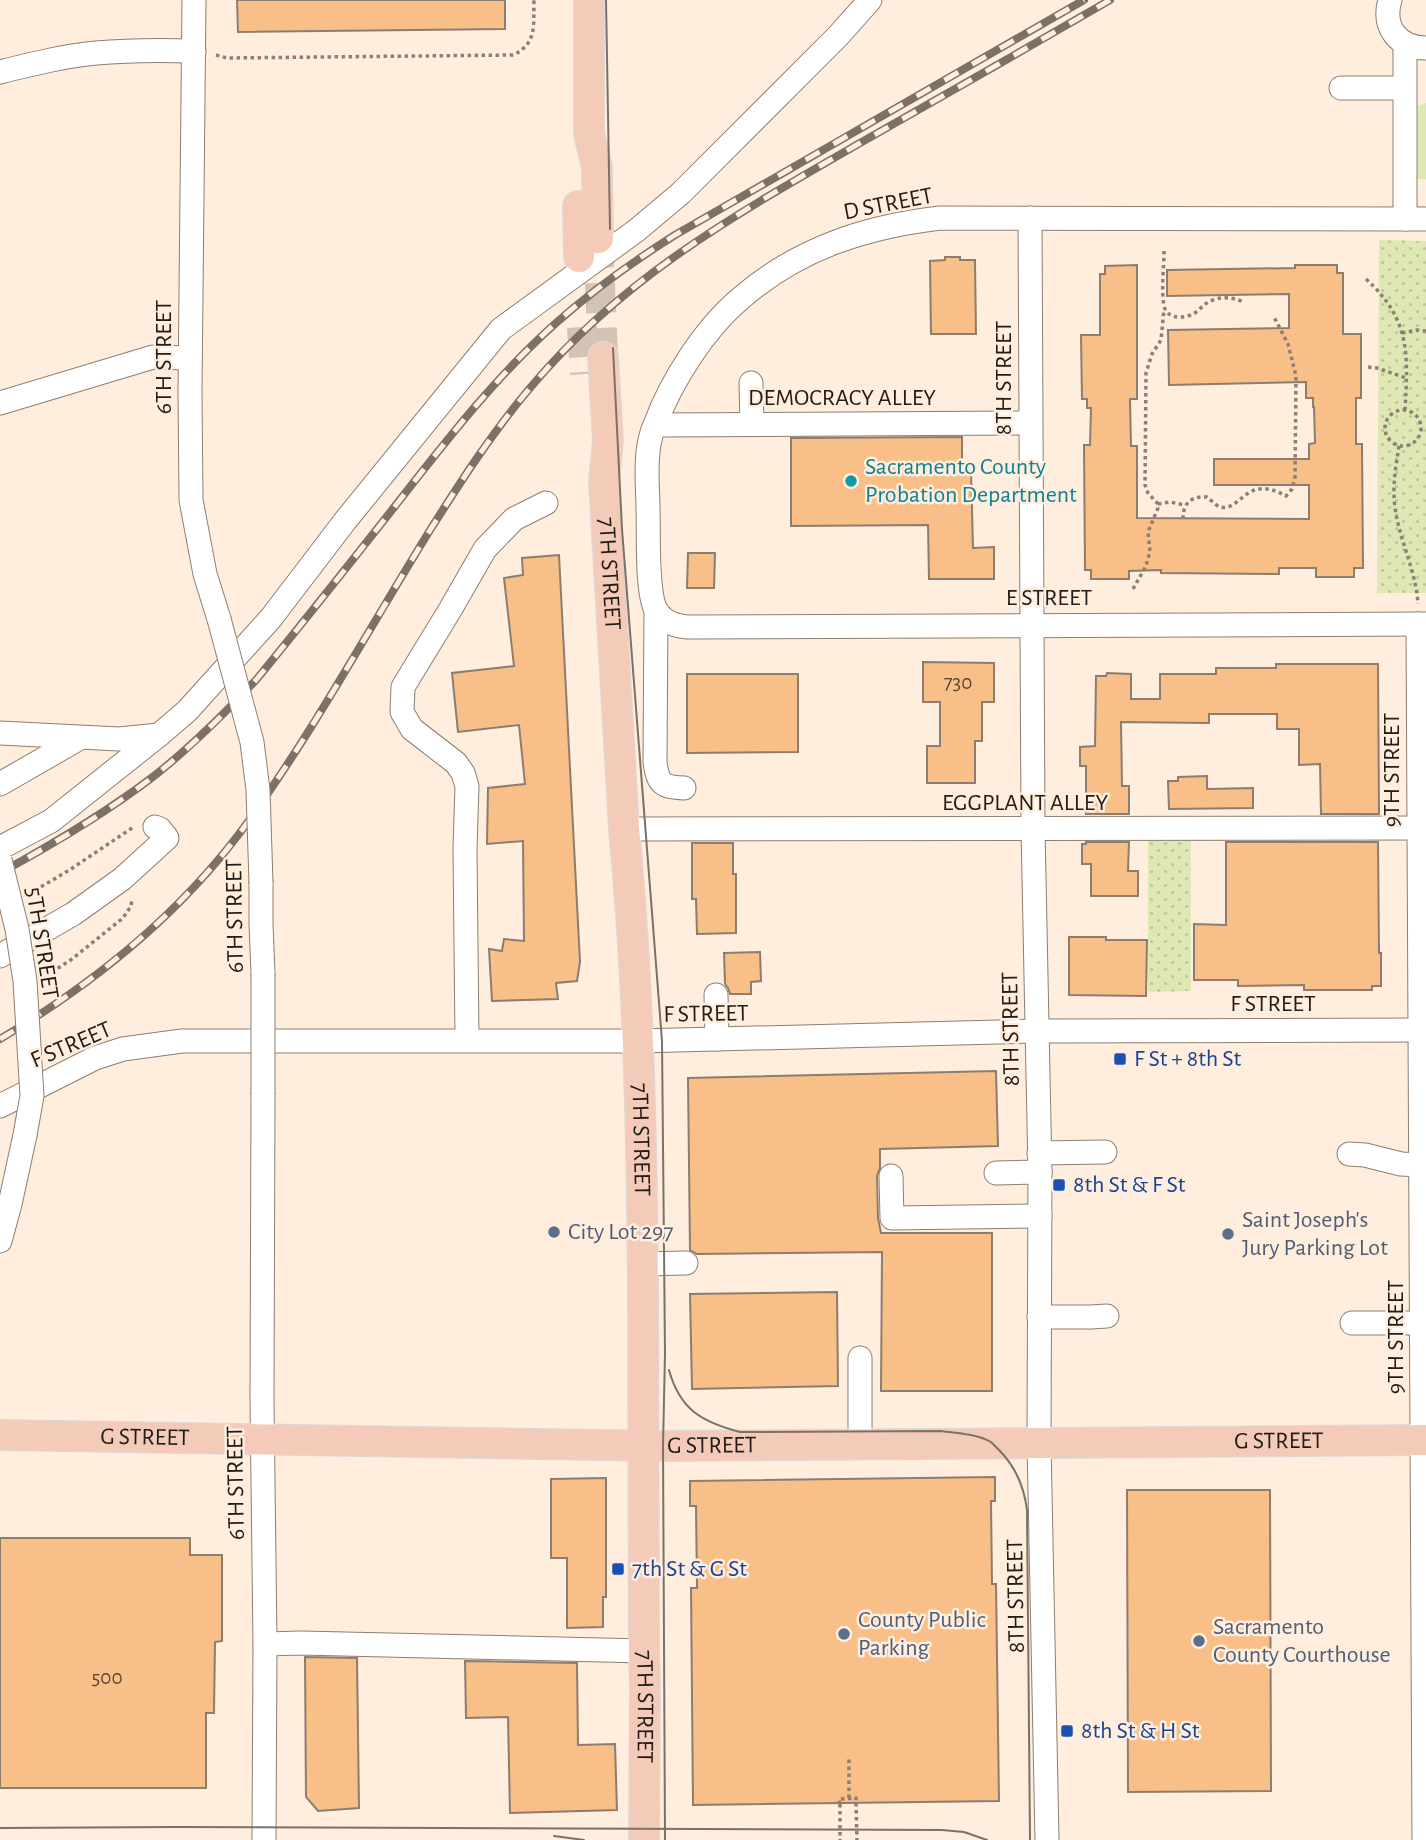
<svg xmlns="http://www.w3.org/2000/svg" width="1426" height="1840" font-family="'Alegreya Sans',sans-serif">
<defs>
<pattern id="grass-dots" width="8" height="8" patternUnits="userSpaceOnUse" patternTransform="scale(1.75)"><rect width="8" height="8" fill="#dfe8b4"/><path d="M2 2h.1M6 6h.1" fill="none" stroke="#bfc79a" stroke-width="1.8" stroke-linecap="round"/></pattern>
</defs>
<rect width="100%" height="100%" fill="#ffeddd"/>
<g fill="url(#grass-dots)">
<path d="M1379 240 1426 241V593H1377Z"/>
<path d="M1148 839H1191V991L1148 992Z"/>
</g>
<path fill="#dfe8b4" d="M1425 103H1426V179H1414L1415 107Z"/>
<g fill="#f8bf88" stroke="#8c7d6e" stroke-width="2">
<path d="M237 0H505V29L238 32Z"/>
<path d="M945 257H960V260H975L976 334H931L930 261 945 260Z"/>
<path d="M1137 265V399H1130L1131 446H1137V518L1309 519V485H1214V459H1309V444L1315 443 1314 407H1313V398H1306V382L1169 385 1168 330 1289 328V294L1167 296V270L1295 268V265H1337V273H1343V334H1361V398H1356V444H1362L1363 568H1354V577H1316V568H1279V574L1161 573V570L1129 571V579H1091V570H1085L1084 445H1090L1091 408H1087V399H1082L1081 335H1100V274H1105V266Z"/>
<path d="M962 437V471H971L973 548 994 547V579H929L928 525 791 526V438Z"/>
<path d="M688 553H715L714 588H687Z"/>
<path d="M559 555 580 962 577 981 556 983 558 999 492 1001 489 949 502 951 504 939 524 941 523 841 487 844 488 788 525 784 519 725 458 732 452 673 514 666 504 578 523 575 522 558Z"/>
<path d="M923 662 994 663V702H982V741H975V783H927V746H940V702H923Z"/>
<path d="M1276 664H1378L1379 814H1321L1320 764 1299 765V729H1277V714H1209V723L1121 722 1122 786H1129V814H1086V766H1080V747L1095 746 1096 676H1106L1107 673 1131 674V699H1160V674H1216V668H1276Z"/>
<path d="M687 674H798V752L687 753Z"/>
<path d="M1207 776V789L1253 788V808L1169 809 1168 781H1178V777Z"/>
<path d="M1086 842H1129L1128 871H1138V896H1091V864H1082V844H1086Z"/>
<path d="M1226 842H1378L1379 953H1381V986H1372V990H1304V985L1238 986V980H1194V924L1226 925Z"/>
<path d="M692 843H733V874H736V933L697 934 696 899H692Z"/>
<path d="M1069 937H1106V940H1147L1146 996 1069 995Z"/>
<path d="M760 952 761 981 751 982V994H730L728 988 725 984 724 953Z"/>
<path d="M996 1071 998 1146 880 1149V1168L877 1176 878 1218 881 1233H992V1391H881L882 1252 697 1254 690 1250 688 1078Z"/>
<path d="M837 1292 838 1386 692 1389 690 1294Z"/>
<path d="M995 1477V1501H991L992 1584H996L999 1801 693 1805 691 1588H697L696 1506H690V1481Z"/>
<path d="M606 1478V1597H603V1627L567 1628V1558H551V1479Z"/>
<path d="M1127 1490H1270L1271 1791 1128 1792Z"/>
<path d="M0 1538H190V1555H222V1641L215 1642 214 1713H206V1788H0Z"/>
<path d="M305 1657 357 1658 359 1808 318 1811 306 1797Z"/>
<path d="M465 1661 577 1663 578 1745 615 1744 617 1810 510 1813 508 1717 466 1718Z"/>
</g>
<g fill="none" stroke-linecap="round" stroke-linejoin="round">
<g stroke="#d3c3b5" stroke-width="30" stroke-dasharray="30 15" stroke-linecap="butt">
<path d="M598 238 603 357"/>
<path d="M582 327 585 374"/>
</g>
<g stroke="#8e7e70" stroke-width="25">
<g id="minor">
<path d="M194 0 190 391 191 500 205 574 219 619"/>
<path d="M1390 0C1382 27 1398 48 1426 48"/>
<path d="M0 72C32 64 64 56 96 53 129 50 162 50 194 51"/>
<path d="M1341 88H1404"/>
<path d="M1030 218 1033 829 1040 1172 1039 1442 1047 1840"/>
<path d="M1405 219V45"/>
<path d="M1426 219 940 218C865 227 799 248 741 298 705 328 671 381 655 425 652 431 650 439 649 445 645 466 648 489 648 509 649 532 646 592 656 610 663 622 674 626 687 627L1426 624"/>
<path d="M751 383 752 424"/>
<path d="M0 403 153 357 190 358"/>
<path d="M655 425 1030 423"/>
<path d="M656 610 655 762C658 784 662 787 684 788"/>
<path d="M1418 624 1424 1840"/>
<path d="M0 733 119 739 159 735 187 711 271 618 345 521 501 329 637 230 681 193 838 36 870 0"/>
<path d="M0 784 80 738"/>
<path d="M624 829 1426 828"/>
<path d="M0 848 51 821 159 735"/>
<path d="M261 883V924L263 973"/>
<path d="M0 956 73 914 122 879 167 838 160 829 155 827"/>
<path d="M716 995 717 1039"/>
<path d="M467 1040 465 849 467 786 463 773 456 763 412 729 402 712 403 687 450 610 485 549 514 519 546 503"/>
<path d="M263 1095 262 1399 265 1644 264 1840"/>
<path d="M0 1106 95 1058 123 1049 182 1041H638L1037 1031 1426 1030"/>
<path d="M1039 1153 1105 1152"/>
<path d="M1349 1154 1365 1155 1401 1164 1420 1165"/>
<path d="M996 1173 1040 1172"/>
<path d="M891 1176 892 1218 1040 1216"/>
<path d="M0 1241 10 1204 25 1135"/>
<path d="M642 1264 686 1263"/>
<path d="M1039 1317H1091L1107 1316"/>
<path d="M1352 1323H1422"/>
<path d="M860 1358V1444"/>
<path d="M265 1644 301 1643 644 1651"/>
</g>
</g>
<g stroke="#dcdbda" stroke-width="32">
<g id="major">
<path d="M589 0V134L597 167 598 238"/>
<path d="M578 206 579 257"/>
<path id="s1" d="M603 357 608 441 604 481 624 829C639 986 642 1143 643 1301 643 1417 643 1534 644 1651L645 1687 644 1840"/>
<path id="s2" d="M0 1435 663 1446 1426 1440"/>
</g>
</g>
<g stroke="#8c8075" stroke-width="3.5" stroke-dasharray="3.5 3.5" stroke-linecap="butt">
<path d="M216 55 227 58 513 55C538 43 533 25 534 0"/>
<path d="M1164 251C1164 268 1161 289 1164 306 1167 318 1180 319 1191 315 1199 312 1203 303 1213 300 1224 296 1234 298 1244 302"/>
<path d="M1366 279C1411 320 1408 355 1405 410"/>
<path d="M1402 333 1417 330 1426 331"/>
<path d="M1368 367 1377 368 1406 378"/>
<circle cx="1403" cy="428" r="18"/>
<path d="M1399 446C1396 466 1392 486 1395 507 1399 540 1416 570 1418 604"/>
<path d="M1158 504 1148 493 1145 485 1146 373 1152 354 1161 340 1164 309"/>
<path d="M1158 504 1170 502 1185 505"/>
<path d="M1183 519C1183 503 1191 496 1207 497 1211 500 1215 505 1220 507 1242 512 1245 473 1286 496L1292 489 1295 477 1296 376 1288 344 1274 317"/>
<path d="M1133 589 1146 566 1150 551 1148 532 1158 508V504"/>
<path d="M29 894 71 869 135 826"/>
<path d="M46 976 72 959 123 918 131 906 132 899"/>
<path d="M849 1798V1757"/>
<path d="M840 1804 839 1799 856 1798V1803"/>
</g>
<use href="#minor" stroke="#fff" stroke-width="23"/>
<use href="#major" stroke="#f4cbb9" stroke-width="30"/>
<g stroke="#7c7167" stroke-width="2">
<path d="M606 0 610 229"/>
<path d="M613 348 622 529 662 1041 665 1353 663 1446 665 1840"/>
<path d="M669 1370C680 1410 702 1422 740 1432L941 1431C957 1433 977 1434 991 1442 992 1443 998 1449 999 1450 1016 1467 1024 1486 1027 1510L1030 1840"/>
<path d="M0 1828 176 1827 942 1830 964 1832 987 1840"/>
<path d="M554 1836 584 1840"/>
</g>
<g stroke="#7c7167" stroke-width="8">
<g id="rail">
<path d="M0 873C53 844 106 813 154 776 191 747 224 714 256 680 302 624 347 567 392 510 443 445 494 378 556 323 593 290 634 261 675 235L1084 0"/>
<path d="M0 1039C95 983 185 910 250 819 315 728 369 629 427 535 459 484 491 434 530 388 623 277 736 214 860 143 943 96 1027 48 1110 0"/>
</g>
</g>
<use href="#rail" stroke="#ffeddd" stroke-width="5" stroke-dasharray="16" stroke-linecap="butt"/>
<g stroke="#8e7e70" stroke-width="25" stroke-linecap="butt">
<g id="minor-bridge">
<path d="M219 619 252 742 258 790 261 883"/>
<path d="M0 860 17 929 25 981 32 1096 25 1135"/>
<path d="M263 973V1095"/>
</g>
</g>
<g stroke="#8c8075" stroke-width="3.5" stroke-dasharray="3.5 3.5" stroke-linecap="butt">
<path d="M856 1803 857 1840"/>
<path d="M840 1804V1840"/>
</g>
<use href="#minor-bridge" stroke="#fff" stroke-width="23"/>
</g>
<circle fill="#0f9aa8" stroke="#ffeddd" stroke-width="2.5" cx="851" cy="481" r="7"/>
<g fill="#1a4fb4" stroke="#ffeddd" stroke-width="2.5">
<rect x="1113" y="1052" width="14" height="14" rx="3.5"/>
<rect x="1052" y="1178" width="14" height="14" rx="3.5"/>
<rect x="611" y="1562" width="14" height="14" rx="3.5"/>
<rect x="1060" y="1724" width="14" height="14" rx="3.5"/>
</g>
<g fill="#5c6f8a" stroke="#ffeddd" stroke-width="2.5">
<circle cx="554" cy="1232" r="7"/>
<circle cx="1228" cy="1234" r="7"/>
<circle cx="844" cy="1634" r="7"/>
<circle cx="1199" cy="1641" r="7"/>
</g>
<g text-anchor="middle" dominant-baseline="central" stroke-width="5" stroke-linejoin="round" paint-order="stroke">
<g font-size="21" fill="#584633">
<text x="958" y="682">730</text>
<text x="107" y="1677">500</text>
</g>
<g font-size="24" fill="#231d17" stroke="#ffeddd">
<text transform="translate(888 204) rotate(-11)">D STREET</text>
<text transform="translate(164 357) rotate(-90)">6TH STREET</text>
<text transform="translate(1004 378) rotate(-90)">8TH STREET</text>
<text x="842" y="398">DEMOCRACY ALLEY</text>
<text stroke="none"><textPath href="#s1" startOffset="217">7TH STREET</textPath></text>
<text x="1049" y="598">E STREET</text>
<text transform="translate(1392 770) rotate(-90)">9TH STREET</text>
<text x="1025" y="803">EGGPLANT ALLEY</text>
<text transform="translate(235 916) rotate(-91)">6TH STREET</text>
<text transform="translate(42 943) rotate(81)">5TH STREET</text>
<text x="1273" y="1004">F STREET</text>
<text transform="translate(706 1014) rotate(-1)">F STREET</text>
<text transform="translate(1011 1029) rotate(-91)">8TH STREET</text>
<text transform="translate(71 1045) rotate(-23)">F STREET</text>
<text stroke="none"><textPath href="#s1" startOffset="784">7TH STREET</textPath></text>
<text transform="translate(1396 1337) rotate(-90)">9TH STREET</text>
<text stroke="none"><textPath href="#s2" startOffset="145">G STREET</textPath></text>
<text stroke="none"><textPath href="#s2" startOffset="1279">G STREET</textPath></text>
<text stroke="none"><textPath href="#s2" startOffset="712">G STREET</textPath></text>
<text transform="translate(236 1483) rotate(-91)">6TH STREET</text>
<text transform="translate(1016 1596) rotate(-91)">8TH STREET</text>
<text stroke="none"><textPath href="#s1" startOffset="1351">7TH STREET</textPath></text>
</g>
<g font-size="24" fill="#0d838f" stroke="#ffeddd" text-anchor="start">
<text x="865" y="467">Sacramento County<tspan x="865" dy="28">Probation Department</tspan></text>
</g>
<g font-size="24" fill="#164399" stroke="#ffeddd" text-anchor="start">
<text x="1134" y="1059">F St + 8th St</text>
<text x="1073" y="1185">8th St &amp; F St</text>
<text x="632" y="1569">7th St &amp; G St</text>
<text x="1081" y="1731">8th St &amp; H St</text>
</g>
<g font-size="24" fill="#4e5e75" stroke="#ffeddd" text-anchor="start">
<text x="1242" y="1220">Saint Joseph's<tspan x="1242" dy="28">Jury Parking Lot</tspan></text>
<text x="568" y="1232">City Lot 297</text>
<text x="858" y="1620">County Public<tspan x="858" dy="28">Parking</tspan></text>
<text x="1213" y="1627">Sacramento<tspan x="1213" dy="28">County Courthouse</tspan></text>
</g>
</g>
</svg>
